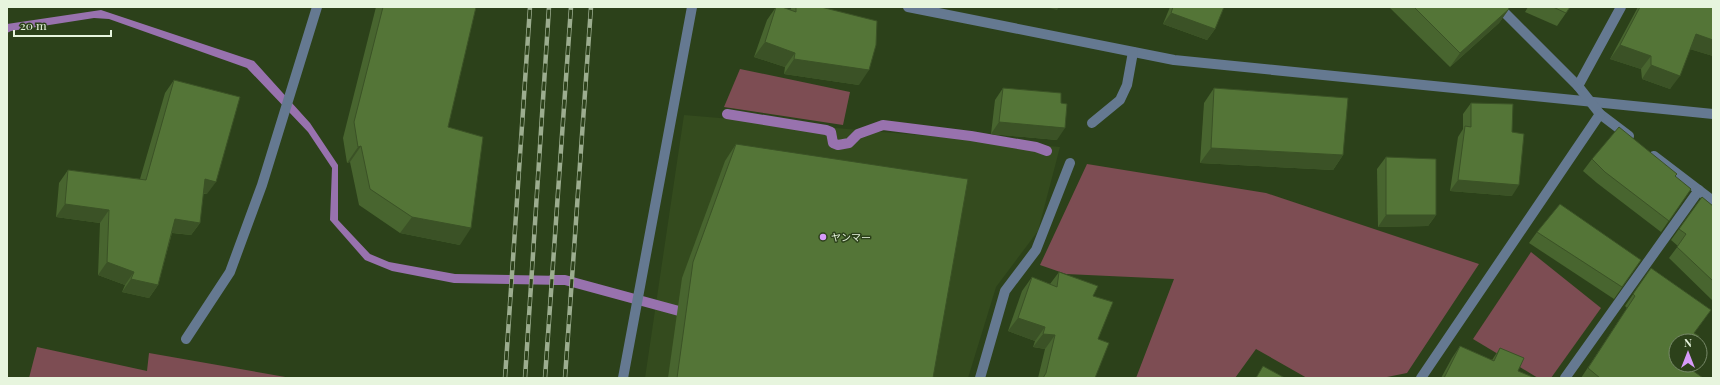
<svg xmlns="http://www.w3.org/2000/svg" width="1720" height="385" font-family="'Playfair Display','Noto Sans JP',serif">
<rect width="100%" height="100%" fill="#2c411a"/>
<path fill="#344b1e" d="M684 115 1060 147 1038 231 996 287 968 378H645Z"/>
<g fill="#7d4d53">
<path d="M740 69 850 92 843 125 724 107Z"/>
<path d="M1087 164 1266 193 1479 264 1407 373 1382 378H1307L1256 349 1235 378H1136L1174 279 1066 274 1040 265Z"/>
<path d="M1531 252 1601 308 1551 378H1538L1473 339Z"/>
<path d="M37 347 147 371 149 353 291 378H29Z"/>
</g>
<path fill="#9872ae" d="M101 10 254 61 310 123 338 165V220L370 254 389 262 455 274 565 276 566 285 454 283 392 271 365 260 330 220 332 168 308 132 247 68 109 19 94 18 11 31 7 33V24Z"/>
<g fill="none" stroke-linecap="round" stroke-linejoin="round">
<g stroke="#9872ae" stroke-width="10">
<path d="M727 114 826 130 831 132 833 143 838 145 849 143 858 134 883 125 971 136 1036 147 1047 151"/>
<path d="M552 280H565L690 314"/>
</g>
<g stroke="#657991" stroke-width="10">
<path d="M908 7 1174 60 1713 114"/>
<path d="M1499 7 1578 86 1600 114 1629 136"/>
<path d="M1578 86 1621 7"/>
<path d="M1092 123 1120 100 1127 85 1133 52"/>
<path d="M1654 156 1713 201"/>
<path d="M186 339 230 272 262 185 317 7"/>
<path d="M623 378 692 7"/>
<path d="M980 378 1005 291 1036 250 1070 163"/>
<path d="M1421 378 1600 114"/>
<path d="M1565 378 1699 190"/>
</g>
<g stroke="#9cad8f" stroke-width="4.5">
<g id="rail">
<path d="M505 378 530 7"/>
<path d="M525 378 549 7"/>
<path d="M545 378 571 7"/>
<path d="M565 378 591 7"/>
</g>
</g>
<use href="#rail" stroke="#2c411a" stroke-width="3" stroke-dasharray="9" stroke-linecap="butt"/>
</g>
<g fill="#48652f">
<path d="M376 7H476L448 127 460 245 400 233 359 205 350 162 347 163 343 138Z"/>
<path d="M776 7H782L790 10 792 7H821L859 85 784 74 785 67 754 57 767 20Z"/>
<path d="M1170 7H1224L1215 29 1207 40 1163 24Z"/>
<path d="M1389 7H1507L1509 9 1499 23 1450 67Z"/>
<path d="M1528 7H1570L1566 13 1557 26 1525 12Z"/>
<path d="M1638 7H1713V56L1690 49 1670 89 1642 79 1641 69 1610 59Z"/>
<path d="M174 80 207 194H203L200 223 191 235 172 233 158 285 149 298 122 292 125 285 98 275 100 223 56 217 59 183 68 170 140 179 165 93Z"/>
<path d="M1003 88 1057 140 991 134 995 100Z"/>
<path d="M1214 88 1343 155 1333 170 1200 163 1204 103Z"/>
<path d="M1471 103 1512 132V196L1450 191 1458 137 1463 129V114Z"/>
<path d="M736 144 933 378H668L682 278 725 161Z"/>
<path d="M1386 157 1436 215 1428 226 1378 227 1377 169Z"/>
<path d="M1592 159 1675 177 1691 189 1661 232 1597 183 1583 171Z"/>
<path d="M1702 197 1713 206V301L1669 258 1678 246 1671 240Z"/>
<path d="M1537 232 1641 260 1614 299 1529 243Z"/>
<path d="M1651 268 1711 310 1694 333 1676 365 1703 378H1581L1627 308 1625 306Z"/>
<path d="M1059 272 1093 296 1098 339 1095 378H1038L1045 349 1033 347 1035 341 1008 331 1022 291 1032 277 1050 284Z"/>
<path d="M1460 346 1492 360 1500 348 1518 371 1535 378H1441L1452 358Z"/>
</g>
<g fill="#3b5226">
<path d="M1045 7H1059L1057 10Z"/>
<path d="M1509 9 1499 23 1450 67 1460 53Z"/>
<path d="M1171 13 1215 29 1207 40 1163 24Z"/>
<path d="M1696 34 1713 40V56L1686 48Z"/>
<path d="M765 42 795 53 785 67 754 57Z"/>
<path d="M1620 45 1651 56 1641 69 1610 59Z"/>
<path d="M794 59 869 70 859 85 784 74Z"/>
<path d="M1651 65 1680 76 1670 89 1642 79Z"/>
<path d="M999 122 1065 128 1057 140 991 134Z"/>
<path d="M361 146 350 162 347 163 358 147Z"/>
<path d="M1211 148 1343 155 1333 170 1200 163Z"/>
<path d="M205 179 216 182 207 194 196 192Z"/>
<path d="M1458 180 1519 185 1512 196 1450 191Z"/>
<path d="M65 204 109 210 100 223 56 217Z"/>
<path d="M1386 215H1436L1428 226 1378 227Z"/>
<path d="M412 217 471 228 460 245 400 233Z"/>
<path d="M175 219 200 223 191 235 166 232Z"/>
<path d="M107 262 134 272 125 285 98 275Z"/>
<path d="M131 279 158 285 149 298 122 292Z"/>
<path d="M1018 318 1045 327 1035 341 1008 331Z"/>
<path d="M1043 334 1055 335 1045 349 1033 347Z"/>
</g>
<g fill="#547537" stroke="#3b5226">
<path d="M383 7H476L448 127 483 137 471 228 412 217 370 189 361 146 358 147 354 122Z"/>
<path d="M776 7H782L796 12V7H821L877 21 876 45 869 70 794 59 795 53 765 42Z"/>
<path d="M1173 7H1224L1215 29 1171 13Z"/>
<path d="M1414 7H1507L1509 9 1460 53Z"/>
<path d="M1553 7H1570L1566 13Z"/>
<path d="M1640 7H1713V40L1696 34 1680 76 1651 65V56L1620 45Z"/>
<path d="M174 80 240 97 216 182 205 179 200 223 175 219 158 285 131 279 134 272 107 262 109 210 65 204 68 170 146 180Z"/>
<path d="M1003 88 1061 93V103L1067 104 1065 128 999 122Z"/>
<path d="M1214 88 1348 98 1343 155 1211 148Z"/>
<path d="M1471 103 1513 104 1512 132 1524 134 1519 185 1458 180 1465 126 1471 127Z"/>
<path d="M1619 127 1677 174 1675 176 1691 189 1669 221 1605 172 1592 159Z"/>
<path d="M736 144 968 179 933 378H677L693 262Z"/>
<path d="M1386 157 1436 159V215H1386Z"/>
<path d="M1702 197 1713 206V281L1677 247 1686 234 1679 229Z"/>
<path d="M1560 204 1641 260 1622 287 1537 232Z"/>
<path d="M1651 268 1711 310 1694 333 1699 336 1696 341H1676V365H1685L1703 378H1600L1588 368 1635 296 1633 294Z"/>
<path d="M1059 272 1098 286 1093 296 1113 302 1098 339 1109 343 1095 378H1043L1046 373 1055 335 1043 334 1045 327 1018 318 1032 277 1057 287Z"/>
<path d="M1460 346 1494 361 1500 348 1524 358 1518 371 1535 378H1444Z"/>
<path d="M1263 366 1285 378H1256Z"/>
</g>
<circle fill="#d79bf9" stroke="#2c411a" stroke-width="1.5" cx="823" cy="237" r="4"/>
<g text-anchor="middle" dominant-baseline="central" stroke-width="3" stroke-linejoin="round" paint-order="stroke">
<g font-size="10" fill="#e7f5de" stroke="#2c411a" text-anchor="start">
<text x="831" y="237">ヤンマー</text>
</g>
</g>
<rect width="1720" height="385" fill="none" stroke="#e7f5de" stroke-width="16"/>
<g transform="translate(1688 353)"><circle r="19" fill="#2c411a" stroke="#778968"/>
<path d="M0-3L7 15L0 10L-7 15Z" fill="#d79bf9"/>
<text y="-6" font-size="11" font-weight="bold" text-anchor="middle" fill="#e7f5de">N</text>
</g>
<path d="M14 30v6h97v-6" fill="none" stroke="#e7f5de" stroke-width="2"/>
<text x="20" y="30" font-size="12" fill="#e7f5de" stroke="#2c411a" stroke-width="3" paint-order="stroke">20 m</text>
</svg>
